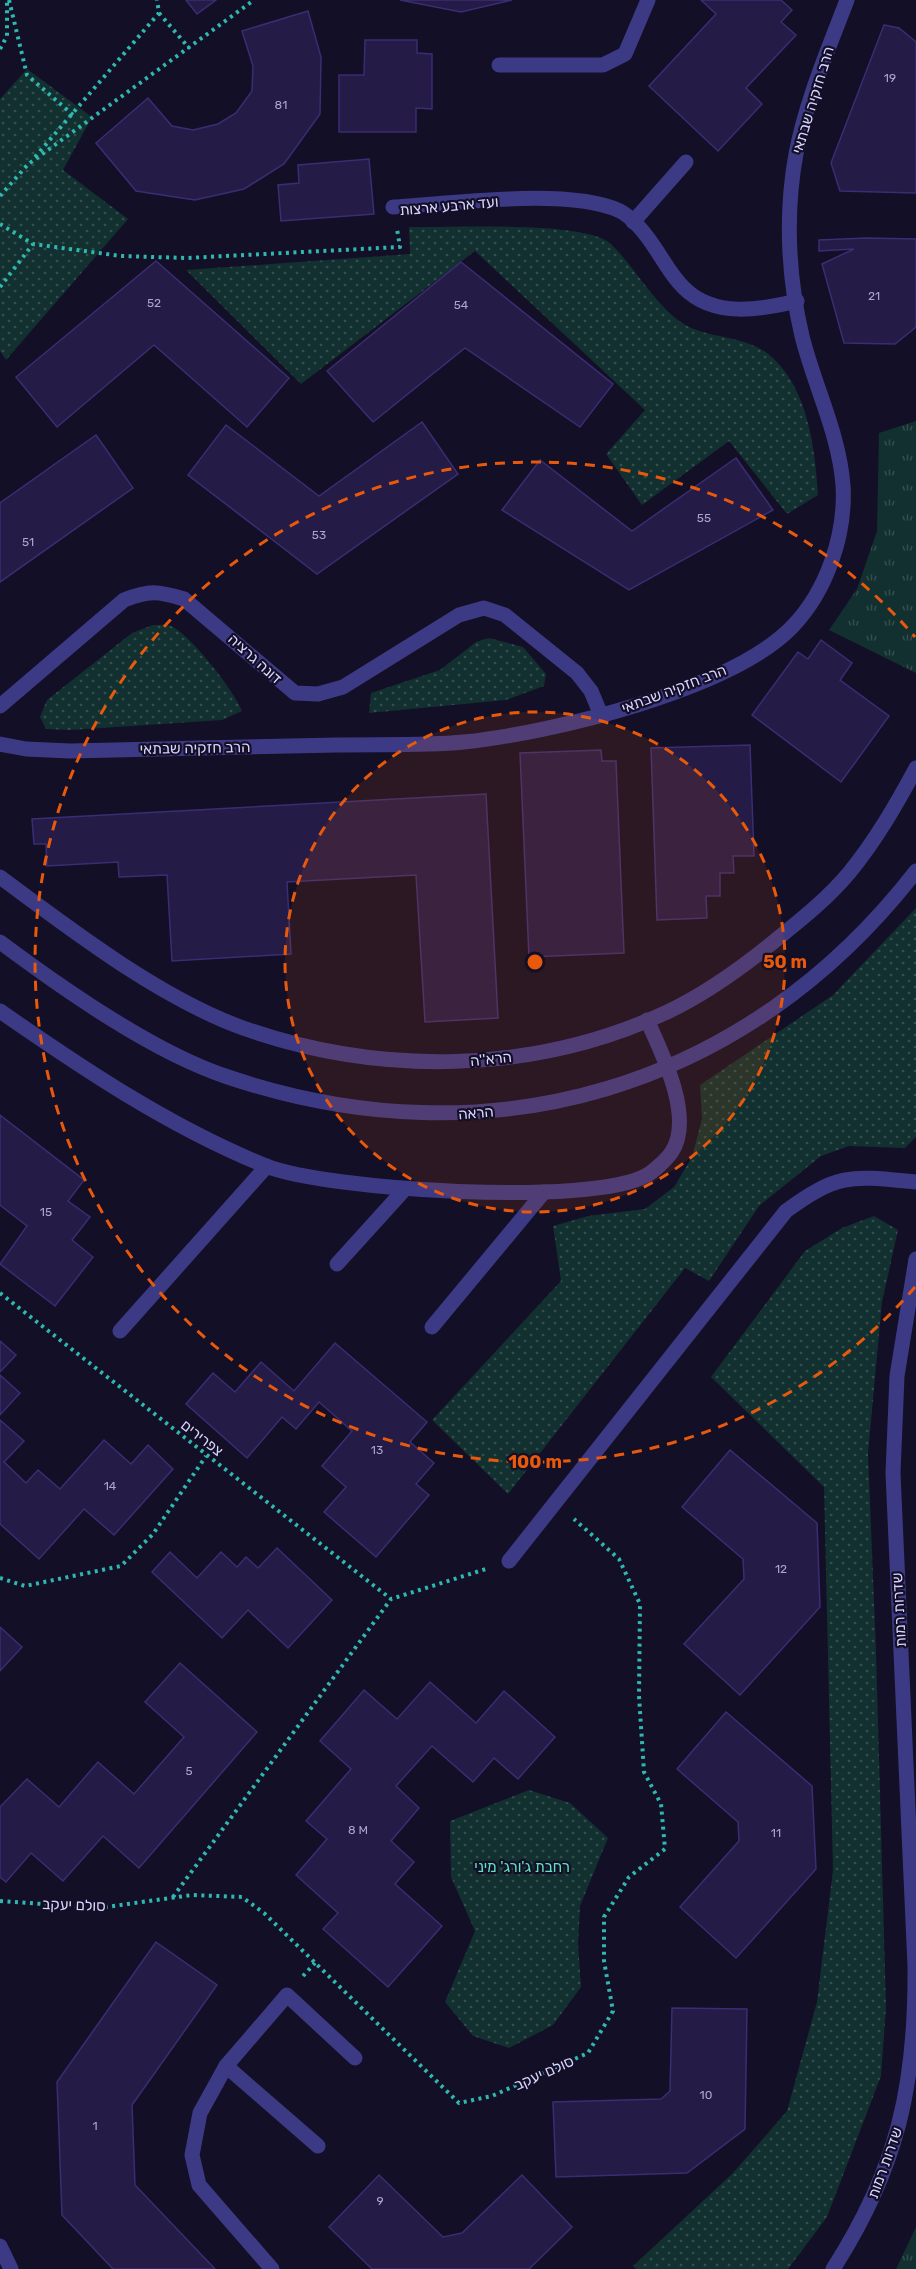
<svg xmlns="http://www.w3.org/2000/svg" width="916" height="2269" font-family="Rubik,'Noto Sans Hebrew',sans-serif">
<defs>
<pattern id="grass-tufts" width="24" height="20" patternUnits="userSpaceOnUse" patternTransform="scale(1.5)"><rect width="24" height="20" fill="#12302f"/><path d="M3 7l-1-3M5 7V3M7 7l1-3M15 17l-1-3M17 17v-4M19 17l1-3" fill="none" stroke="#344d4e"/></pattern>
<pattern id="park-dots" width="8" height="8" patternUnits="userSpaceOnUse" patternTransform="scale(1.5)"><rect width="8" height="8" fill="#12302f"/><path d="M2 2h.1M6 6h.1" fill="none" stroke="#344d4e" stroke-width="1.8" stroke-linecap="round"/></pattern>
</defs>
<rect width="100%" height="100%" fill="#130f26"/>
<g fill="url(#grass-tufts)">
<path d="M916 421V673L829 630 857 589 877 531 879 433Z"/>
<path d="M916 2227V2269H896Z"/>
</g>
<g fill="url(#park-dots)">
<path d="M27 69 92 117 63 170 128 219 6 360 0 351V99Z"/>
<path d="M409 227C449 228 585 220 611 244 635 267 659 312 689 327 713 338 745 337 767 353 808 385 815 448 818 495L787 514 729 441 642 505 606 454 645 410 475 251 301 384 186 270 410 254Z"/>
<path d="M153 625C159 625 166 624 171 626 190 634 235 692 242 711L222 720 71 730 46 729 40 717 47 700 132 633Z"/>
<path d="M489 638 523 647 546 674 544 686 506 700 369 713 371 693 440 670 476 642Z"/>
<path d="M916 908V1137L905 1148 849 1146 821 1156 759 1206 709 1281 685 1268 508 1494 432 1420 561 1281 553 1226 588 1216 645 1209 674 1187 692 1157 702 1119 700 1085 833 995Z"/>
<path d="M874 1216 898 1230 882 1302 868 1453 876 1651 886 2007 881 2076 827 2217 788 2269H636L633 2266 733 2173 787 2111 817 2002 833 1870 824 1487 711 1377 805 1251 842 1228Z"/>
<path d="M529 1790 570 1803 608 1838 580 1906 578 1944 581 1987 553 2025 509 2048 473 2036 445 2002 475 1931 451 1877 450 1821Z"/>
</g>
<g fill="#241b47" stroke="#3b2d73" stroke-width="1.5">
<path d="M186 0H216L197 14Z"/>
<path d="M400 0H512L461 12Z"/>
<path d="M701 0H781L792 10 781 22 796 35 746 88 762 104 718 151 649 86 716 14Z"/>
<path d="M308 11 321 57 320 114 284 164 244 189 195 200 136 191 96 143 148 98 172 126 193 130 218 124 236 113 252 91 253 66 242 31Z"/>
<path d="M884 25 899 28 916 42V193L840 191 831 163Z"/>
<path d="M365 40H417V53L432 54V109L416 108V132H339V75H364Z"/>
<path d="M369 159 374 214 281 221 278 185 299 183 298 165Z"/>
<path d="M866 238 916 239V327L895 344 844 343 822 264 854 249 819 251V240Z"/>
<path d="M156 261 289 378 247 427 154 345 57 427 16 377Z"/>
<path d="M461 262 613 384 580 427 465 348 373 422 327 371Z"/>
<path d="M422 422 458 474 317 574 188 475 226 425 319 496Z"/>
<path d="M96 435 133 488 0 582V503Z"/>
<path d="M736 458 773 510 629 590 502 510 540 460 632 531Z"/>
<path d="M821 640 852 663 840 680 889 716 841 782 752 715 798 652 808 659Z"/>
<path d="M750 745 754 856H733L734 873H720V896H706L707 918 657 920 651 748Z"/>
<path d="M601 750 602 761H616L624 953 529 957 520 753Z"/>
<path d="M486 794 498 1018 425 1022 416 875 287 882 291 954 172 961 167 875 119 877 118 862 47 866 46 844H34L32 819Z"/>
<path d="M0 1115 84 1180 68 1201 90 1217 72 1240 93 1257 55 1306 0 1264 27 1226 0 1205Z"/>
<path d="M0 1341 16 1355 0 1372Z"/>
<path d="M335 1343 427 1422 410 1442 434 1463 416 1484 429 1495 376 1557 324 1512 346 1487 322 1466 352 1431 319 1402 296 1429 282 1417 247 1458 186 1404 213 1373 235 1392 261 1362 294 1391Z"/>
<path d="M0 1375 20 1393 0 1415Z"/>
<path d="M0 1420 24 1441 4 1462 26 1483 38 1470 60 1489 104 1440 131 1464 148 1445 173 1469 114 1535 84 1509 39 1559 0 1524Z"/>
<path d="M730 1450 817 1523 820 1607 740 1695 684 1644 744 1579 743 1559 682 1507Z"/>
<path d="M277 1548 332 1600 288 1648 248 1610 222 1638 152 1572 170 1552 197 1578 221 1552 237 1567 246 1557 258 1568Z"/>
<path d="M0 1627 22 1647 0 1671Z"/>
<path d="M180 1663 257 1732 139 1868 103 1836 63 1881 31 1853 6 1882 0 1877V1807L27 1779 59 1807 98 1762 134 1794 184 1737 145 1702Z"/>
<path d="M430 1682 476 1723 504 1691 555 1737 518 1779 494 1758 473 1782 432 1746 396 1786 419 1808 391 1841 414 1862 395 1884 442 1926 388 1987 323 1929 338 1913 296 1875 327 1839 306 1821 351 1769 320 1741 364 1690 397 1719Z"/>
<path d="M726 1712 812 1786 816 1869 736 1958 680 1907 739 1841 738 1822 677 1769Z"/>
<path d="M156 1942 217 1985 132 2105 135 2185 215 2269H113L62 2215 57 2082Z"/>
<path d="M672 2008 747 2009 745 2129 687 2173 556 2177 553 2102 661 2099 670 2091Z"/>
<path d="M379 2175 443 2237 462 2233 522 2175 572 2227 529 2269H372L329 2227Z"/>
</g>
<g fill="none" stroke-linecap="round" stroke-linejoin="round">
<g stroke="#2fb8b0" stroke-width="4" stroke-dasharray="3 4.5" stroke-linecap="butt">
<path d="M9 0 27 75 73 115"/>
<path d="M159 13 189 48"/>
<path d="M0 49 7 36V0"/>
<path d="M35 157 159 13 157 0"/>
<path d="M30 163 254 0"/>
<path d="M0 196 30 162"/>
<path d="M0 224 33 244 121 256 187 258 400 247 397 229"/>
<path d="M0 287 33 244"/>
<path d="M0 1293 391 1599"/>
<path d="M0 1578 25 1586 121 1566 153 1534 206 1456"/>
<path d="M173 1897 391 1599 486 1569"/>
<path d="M0 1901 99 1908 192 1895 242 1897 264 1913 459 2103 492 2096 588 2053 613 2011 604 1961V1917L629 1877 665 1849 661 1804 644 1772 639 1696 640 1604 619 1559 574 1519"/>
<path d="M303 1976 315 1963"/>
</g>
<g stroke="#3d3a85" stroke-width="15">
<path d="M499 65H603L625 54 648 0"/>
<path d="M393 207C451 204 568 187 620 211 635 219 648 237 657 251 665 263 673 278 684 288 714 318 760 310 797 301"/>
<path d="M633 222 686 162"/>
<path d="M0 706 124 600C149 590 158 591 184 599L295 693 318 694 343 687 459 615 484 608 505 615 577 673 591 691 601 715"/>
<path d="M0 744 26 749 70 751C159 749 248 747 337 745 379 744 422 746 464 742 551 733 731 690 792 627 827 591 846 534 843 485 839 433 814 385 802 336 788 277 785 213 796 154 806 101 828 50 847 0"/>
<path d="M0 877C71 930 160 998 243 1028 379 1076 533 1074 665 1013 706 994 743 967 777 939 803 918 828 898 849 873 876 840 896 805 916 768"/>
<path d="M0 942C63 989 154 1053 228 1077 489 1165 747 1089 916 871"/>
<path d="M0 1011C85 1070 170 1127 266 1166 327 1190 592 1207 647 1175 654 1171 666 1160 671 1153 695 1119 662 1053 647 1020"/>
<path d="M337 1264 405 1189"/>
<path d="M432 1327 544 1192"/>
<path d="M120 1331 267 1166"/>
<path d="M509 1561 786 1211C839 1172 853 1176 916 1182"/>
<path d="M226 2066 318 2146"/>
<path d="M0 2246 11 2269"/>
<path d="M272 2269 199 2185 192 2155 200 2113 226 2066 287 1995 355 2058"/>
<path d="M833 2269C898 2168 916 2084 915 1966L893 1473 897 1376 916 1259"/>
</g>
</g>
<circle cx="535" cy="962" r="250" fill="#e8590c" fill-opacity=".12"/>
<g fill="none" stroke="#e8590c" stroke-width="3" stroke-dasharray="10 8">
<circle cx="535" cy="962" r="250"/>
<path d="M915 1287A500 500 0 1 1 915 637"/>
</g>
<g text-anchor="middle" dominant-baseline="central" stroke-width="4.5" stroke-linejoin="round" paint-order="stroke">
<g font-size="12" fill="#aca6d1">
<text x="890" y="78">19</text>
<text x="281" y="105">81</text>
<text x="874" y="296">21</text>
<text x="154" y="303">52</text>
<text x="461" y="305">54</text>
<text x="704" y="518">55</text>
<text x="319" y="535">53</text>
<text x="28" y="542">51</text>
<text x="46" y="1212">15</text>
<text x="377" y="1450">13</text>
<text x="110" y="1486">14</text>
<text x="781" y="1569">12</text>
<text x="189" y="1771">5</text>
<text x="358" y="1830">8 M</text>
<text x="776" y="1833">11</text>
<text x="706" y="2095">10</text>
<text x="95" y="2126">1</text>
<text x="380" y="2201">9</text>
</g>
<g font-size="15" fill="#d9d4ff" stroke="#130f26">
<text transform="translate(813 100) rotate(-73)">הרב חזקיה שבתאי</text>
<text transform="translate(449 206) rotate(-5)">ועד ארבע ארצות</text>
<text transform="translate(255 659) rotate(42)">דונה גרציה</text>
<text transform="translate(674 689) rotate(-21)">הרב חזקיה שבתאי</text>
<text transform="translate(195 748) rotate(-1)">הרב חזקיה שבתאי</text>
<text transform="translate(491 1059) rotate(-6)">הרא''ה</text>
<text transform="translate(476 1113) rotate(-5)">הראה</text>
<text transform="translate(202 1438) rotate(38)">צפרירים</text>
<text transform="translate(899 1610) rotate(-93)">שדרות רמות</text>
<text transform="translate(74 1905) rotate(2)">סולם יעקב</text>
<text transform="translate(544 2073) rotate(-24)">סולם יעקב</text>
<text transform="translate(885 2163) rotate(-70)">שדרות רמות</text>
</g>
<g font-size="15" fill="#5fe0c0" stroke="#130f26">
<text x="522" y="1867">רחבת ג'ורג' מיני</text>
</g>
</g>
<circle cx="535" cy="962" r="9" fill="#e8590c" stroke="#130f26" stroke-width="3"/>
<g font-size="18" text-anchor="middle" font-weight="bold" fill="#e8590c" stroke="#130f26" stroke-width="4.5" stroke-linejoin="round" paint-order="stroke">
<text x="785" y="968">50 m</text>
<text x="535" y="1468">100 m</text>
</g>
</svg>
